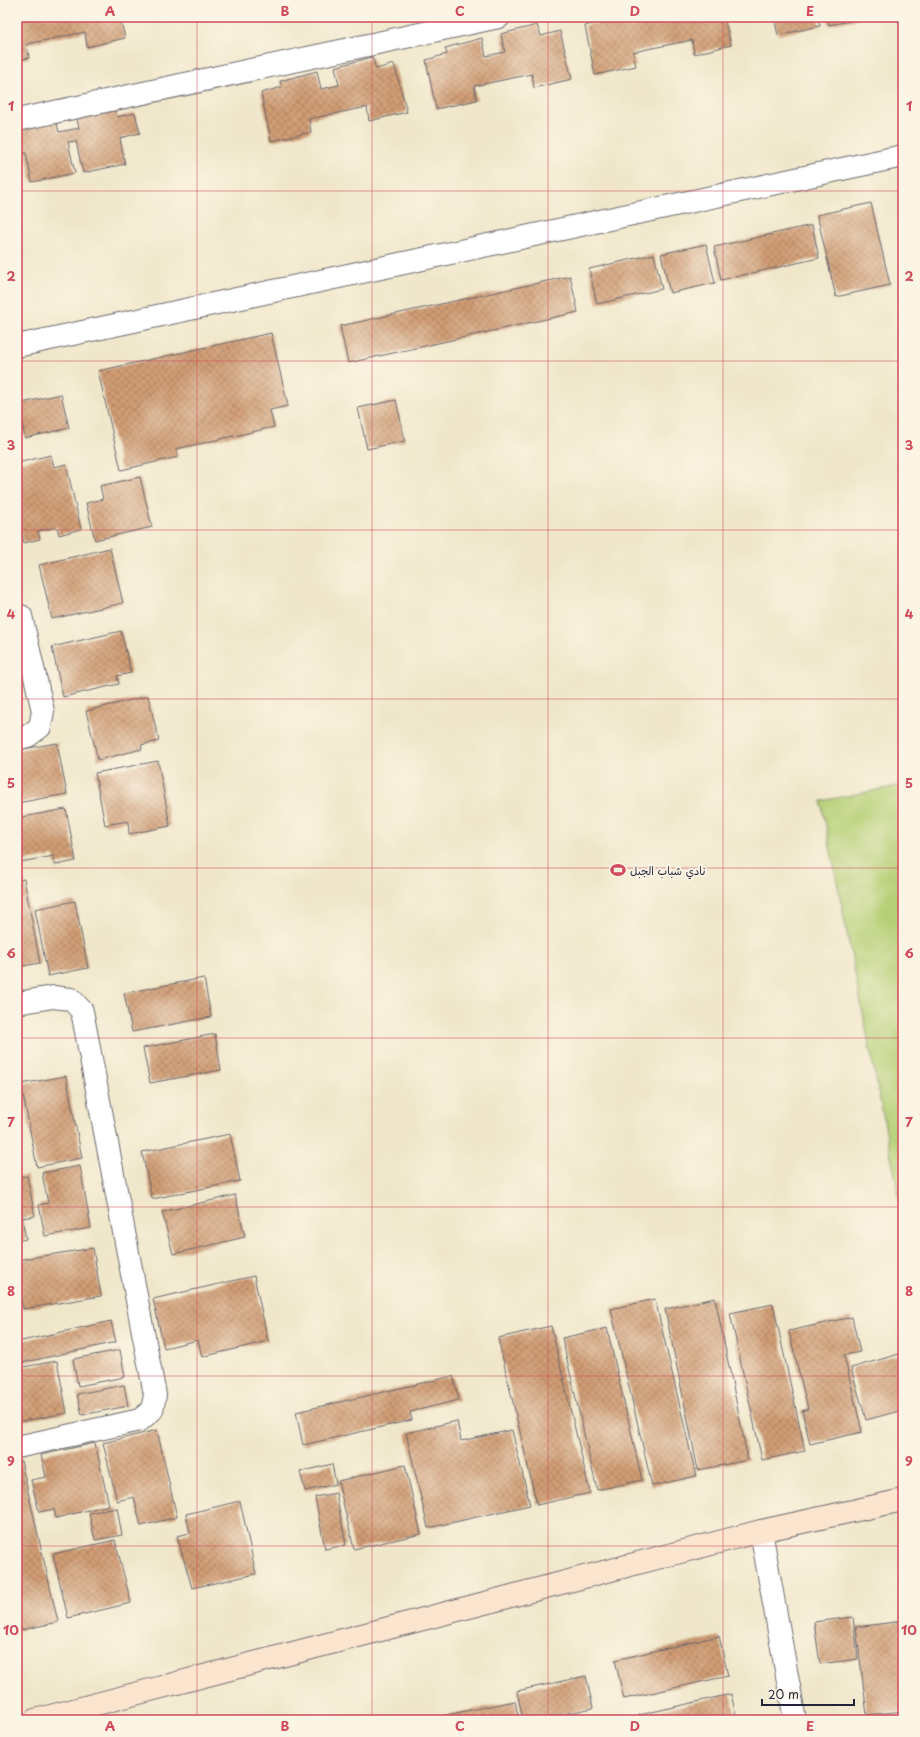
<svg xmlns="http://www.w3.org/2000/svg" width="920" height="1737" font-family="'Playpen Sans','Playpen Sans Arabic',sans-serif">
<defs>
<pattern id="building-cross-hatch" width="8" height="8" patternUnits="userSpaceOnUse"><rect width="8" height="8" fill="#d19d75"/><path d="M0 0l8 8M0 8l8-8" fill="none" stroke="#a98061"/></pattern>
</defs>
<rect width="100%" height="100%" fill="#fcf5e5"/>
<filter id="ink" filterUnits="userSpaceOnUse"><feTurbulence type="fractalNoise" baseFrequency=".025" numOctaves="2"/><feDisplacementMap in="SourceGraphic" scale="8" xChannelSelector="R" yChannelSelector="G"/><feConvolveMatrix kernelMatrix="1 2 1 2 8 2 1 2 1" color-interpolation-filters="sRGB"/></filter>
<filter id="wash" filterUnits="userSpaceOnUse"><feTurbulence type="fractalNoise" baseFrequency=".012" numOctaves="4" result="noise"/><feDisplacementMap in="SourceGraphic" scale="16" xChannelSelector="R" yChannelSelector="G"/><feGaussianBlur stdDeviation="0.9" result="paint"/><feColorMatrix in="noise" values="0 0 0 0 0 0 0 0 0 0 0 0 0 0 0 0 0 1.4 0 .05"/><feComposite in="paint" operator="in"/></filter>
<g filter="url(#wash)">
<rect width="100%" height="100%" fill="#f0e7ca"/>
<path fill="#b5cf75" stroke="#6c7858" d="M903 785V1206L901 1207 821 801Z"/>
<g id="blocks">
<g fill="url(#building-cross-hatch)">
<path d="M17 17H120L125 38 87 47 85 32 27 44 29 58 17 60Z"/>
<path d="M606 17H644L645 22 664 17H724L731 45 694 54 692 40 633 52 636 66 595 75 585 26 607 20Z"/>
<path d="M774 17H818L820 26 778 35Z"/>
<path d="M827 17H865V18L829 25Z"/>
<path d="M537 25 541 36 560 31 572 79 534 88 532 74 474 86 477 100 436 109 426 60 447 54 445 48 482 38 486 56 505 52 501 34Z"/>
<path d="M372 57 376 69 394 64 407 112 369 121 367 107 309 119 311 132 271 141 261 93 282 87 280 81 317 71 321 89 339 85 335 67Z"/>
<path d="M114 107 117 117 135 113 140 133 120 138 125 164 83 173 76 141 68 142 75 173 32 182 26 153 17 155V137L22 136 20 129 56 121 59 132 79 128 76 115Z"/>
<path d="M871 203 890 285 836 297 817 215Z"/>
<path d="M812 225 819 258 721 280 714 247Z"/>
<path d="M706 244 715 283 670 293 661 254Z"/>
<path d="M654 254 662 289 597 304 589 269Z"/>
<path d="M570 276 578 312 348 363 340 326Z"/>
<path d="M271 333 288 406 270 410 274 427 176 449 178 457 121 470 98 371Z"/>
<path d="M61 394 69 428 25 438 18 404Z"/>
<path d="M396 400 405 441 367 449 358 408Z"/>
<path d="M51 455 54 467 66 464 81 529 59 535 57 527 38 531 40 539 24 543 20 525 17 526V463Z"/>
<path d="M140 477 152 527 95 540 86 503 103 499 100 486Z"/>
<path d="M110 548 123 603 52 619 39 565Z"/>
<path d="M121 631 131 673 117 676 119 684 63 697 52 647Z"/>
<path d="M148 696 159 741 141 745 142 749 98 760 86 711Z"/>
<path d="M57 743 67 794 17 803V750Z"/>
<path d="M158 761 170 826 129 834 128 821 105 825 95 773Z"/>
<path d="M66 809 76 861 55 865 54 856 20 862 17 848V818Z"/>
<path d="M24 879 40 963 17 967V881Z"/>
<path d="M75 901 88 968 48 976 35 909Z"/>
<path d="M204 978 211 1017 132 1032 124 993Z"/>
<path d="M215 1034 221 1070 150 1083 143 1048Z"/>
<path d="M66 1076 82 1158 37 1167 21 1084Z"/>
<path d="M230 1134 240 1181 152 1199 142 1152Z"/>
<path d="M80 1166 91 1228 45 1236 39 1205 48 1203 42 1173Z"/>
<path d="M27 1176 35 1216 22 1218 26 1239 17 1241V1177Z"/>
<path d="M235 1195 245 1237 173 1254 162 1212Z"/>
<path d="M93 1248 101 1296 23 1309 17 1273V1260Z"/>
<path d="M903 1258V1272L902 1273 899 1259Z"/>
<path d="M254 1276 268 1341 202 1357 198 1340 164 1348 153 1299Z"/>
<path d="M715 1298 748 1460 698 1470 665 1309Z"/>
<path d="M655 1299 696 1476 652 1486 611 1309Z"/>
<path d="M773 1304 805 1451 762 1460 730 1313Z"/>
<path d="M852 1317 860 1352 844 1355 862 1432 810 1444 802 1411 808 1409 789 1331Z"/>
<path d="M111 1321 116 1342 17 1364V1342Z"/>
<path d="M551 1326 590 1493 537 1505 498 1338Z"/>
<path d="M607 1328 642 1480 597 1490 562 1338Z"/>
<path d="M120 1350 125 1377 78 1386 73 1359Z"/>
<path d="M899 1354 903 1367V1410L866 1420 851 1368Z"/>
<path d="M57 1361 67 1413 17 1422V1368Z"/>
<path d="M453 1376 459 1400 410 1412 412 1420 303 1445 296 1412Z"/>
<path d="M124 1385 128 1406 82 1415 77 1394Z"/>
<path d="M457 1421 461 1441 512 1430 530 1505 428 1528 406 1433Z"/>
<path d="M157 1430 177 1517 141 1526 134 1497 117 1501 103 1443Z"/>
<path d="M95 1443 109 1505 56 1518 54 1509 39 1512 31 1480 46 1477 41 1455Z"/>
<path d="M21 1461 58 1622 17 1631V1462Z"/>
<path d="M332 1464 336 1484 305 1491 300 1472Z"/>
<path d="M405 1465 421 1534 354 1549 338 1481Z"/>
<path d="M336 1493 346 1545 325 1549 315 1497Z"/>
<path d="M240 1501 256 1574 192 1588 177 1536 190 1533 186 1514Z"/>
<path d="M117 1508 122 1535 95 1540 89 1513Z"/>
<path d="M115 1540 131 1603 68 1618 53 1554Z"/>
<path d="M853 1617 858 1659 820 1664 814 1622Z"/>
<path d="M903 1621V1711L867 1715 856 1627Z"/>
<path d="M719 1636 728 1676 624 1699 615 1660Z"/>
<path d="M586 1676 593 1708 536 1720H523L517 1691Z"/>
<path d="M731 1694 737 1720H640L639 1715Z"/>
<path d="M515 1701 519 1720H442L441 1716Z"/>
</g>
</g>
</g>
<g filter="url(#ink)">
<use href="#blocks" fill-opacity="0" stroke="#6a676d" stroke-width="1"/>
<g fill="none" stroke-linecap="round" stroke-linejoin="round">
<g stroke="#6a676d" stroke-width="24">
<g id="street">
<path d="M17 120 499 17"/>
<path d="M17 346 903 156"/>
<path d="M17 739 28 736 40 727 43 711 21 616"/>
<path d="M17 1003 53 997 71 999 82 1011 155 1395 152 1410 140 1420 17 1447"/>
<path d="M761 1531 795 1720"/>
</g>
</g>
<g stroke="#6a676d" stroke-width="24">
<path id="secondary" d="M35 1720 761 1531 903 1500"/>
</g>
<use href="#street" stroke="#fff" stroke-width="22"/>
<use href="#secondary" stroke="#fce5cf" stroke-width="22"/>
</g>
</g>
<path fill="none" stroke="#d1495b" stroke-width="1" stroke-opacity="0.55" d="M197 17V1720M372 17V1720M548 17V1720M723 17V1720M17 191H903M17 361H903M17 530H903M17 699H903M17 868H903M17 1038H903M17 1207H903M17 1376H903M17 1546H903"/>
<defs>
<g id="stadium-bare" transform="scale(1.2)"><path d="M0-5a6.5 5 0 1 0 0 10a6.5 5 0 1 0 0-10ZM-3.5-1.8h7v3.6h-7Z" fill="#d1495b" stroke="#fcf5e5" stroke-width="2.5" paint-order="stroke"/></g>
</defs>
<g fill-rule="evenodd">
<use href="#stadium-bare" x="618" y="870"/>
</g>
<g text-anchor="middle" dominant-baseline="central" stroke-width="4" stroke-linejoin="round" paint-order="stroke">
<g font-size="11" fill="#22223b" stroke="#fcf5e5" text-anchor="start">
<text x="630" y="870">نادي شباب الجبل</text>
</g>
</g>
<rect width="920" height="1737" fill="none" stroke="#fcf5e5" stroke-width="44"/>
<path d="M762 1699v6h92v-6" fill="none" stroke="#22223b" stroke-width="2"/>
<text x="768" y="1699" font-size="12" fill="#22223b" stroke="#fcf5e5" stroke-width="3" paint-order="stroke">20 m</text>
<rect x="22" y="22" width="876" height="1693" fill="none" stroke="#d1495b" stroke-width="1.5"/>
<g font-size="13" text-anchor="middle" font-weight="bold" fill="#d1495b">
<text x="110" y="16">A</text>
<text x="285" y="16">B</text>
<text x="460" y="16">C</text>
<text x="635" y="16">D</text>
<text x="810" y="16">E</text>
<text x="11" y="111">1</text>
<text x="909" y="111">1</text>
<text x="11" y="281">2</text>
<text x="909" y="281">2</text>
<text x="11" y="450">3</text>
<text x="909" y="450">3</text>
<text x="11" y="619">4</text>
<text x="909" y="619">4</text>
<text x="11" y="788">5</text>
<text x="909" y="788">5</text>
<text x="11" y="958">6</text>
<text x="909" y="958">6</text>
<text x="11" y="1127">7</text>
<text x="909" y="1127">7</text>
<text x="11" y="1296">8</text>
<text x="909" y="1296">8</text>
<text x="11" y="1466">9</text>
<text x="909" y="1466">9</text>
<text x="11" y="1635">10</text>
<text x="909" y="1635">10</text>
<text x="110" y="1731">A</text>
<text x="285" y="1731">B</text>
<text x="460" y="1731">C</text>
<text x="635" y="1731">D</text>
<text x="810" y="1731">E</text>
</g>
</svg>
